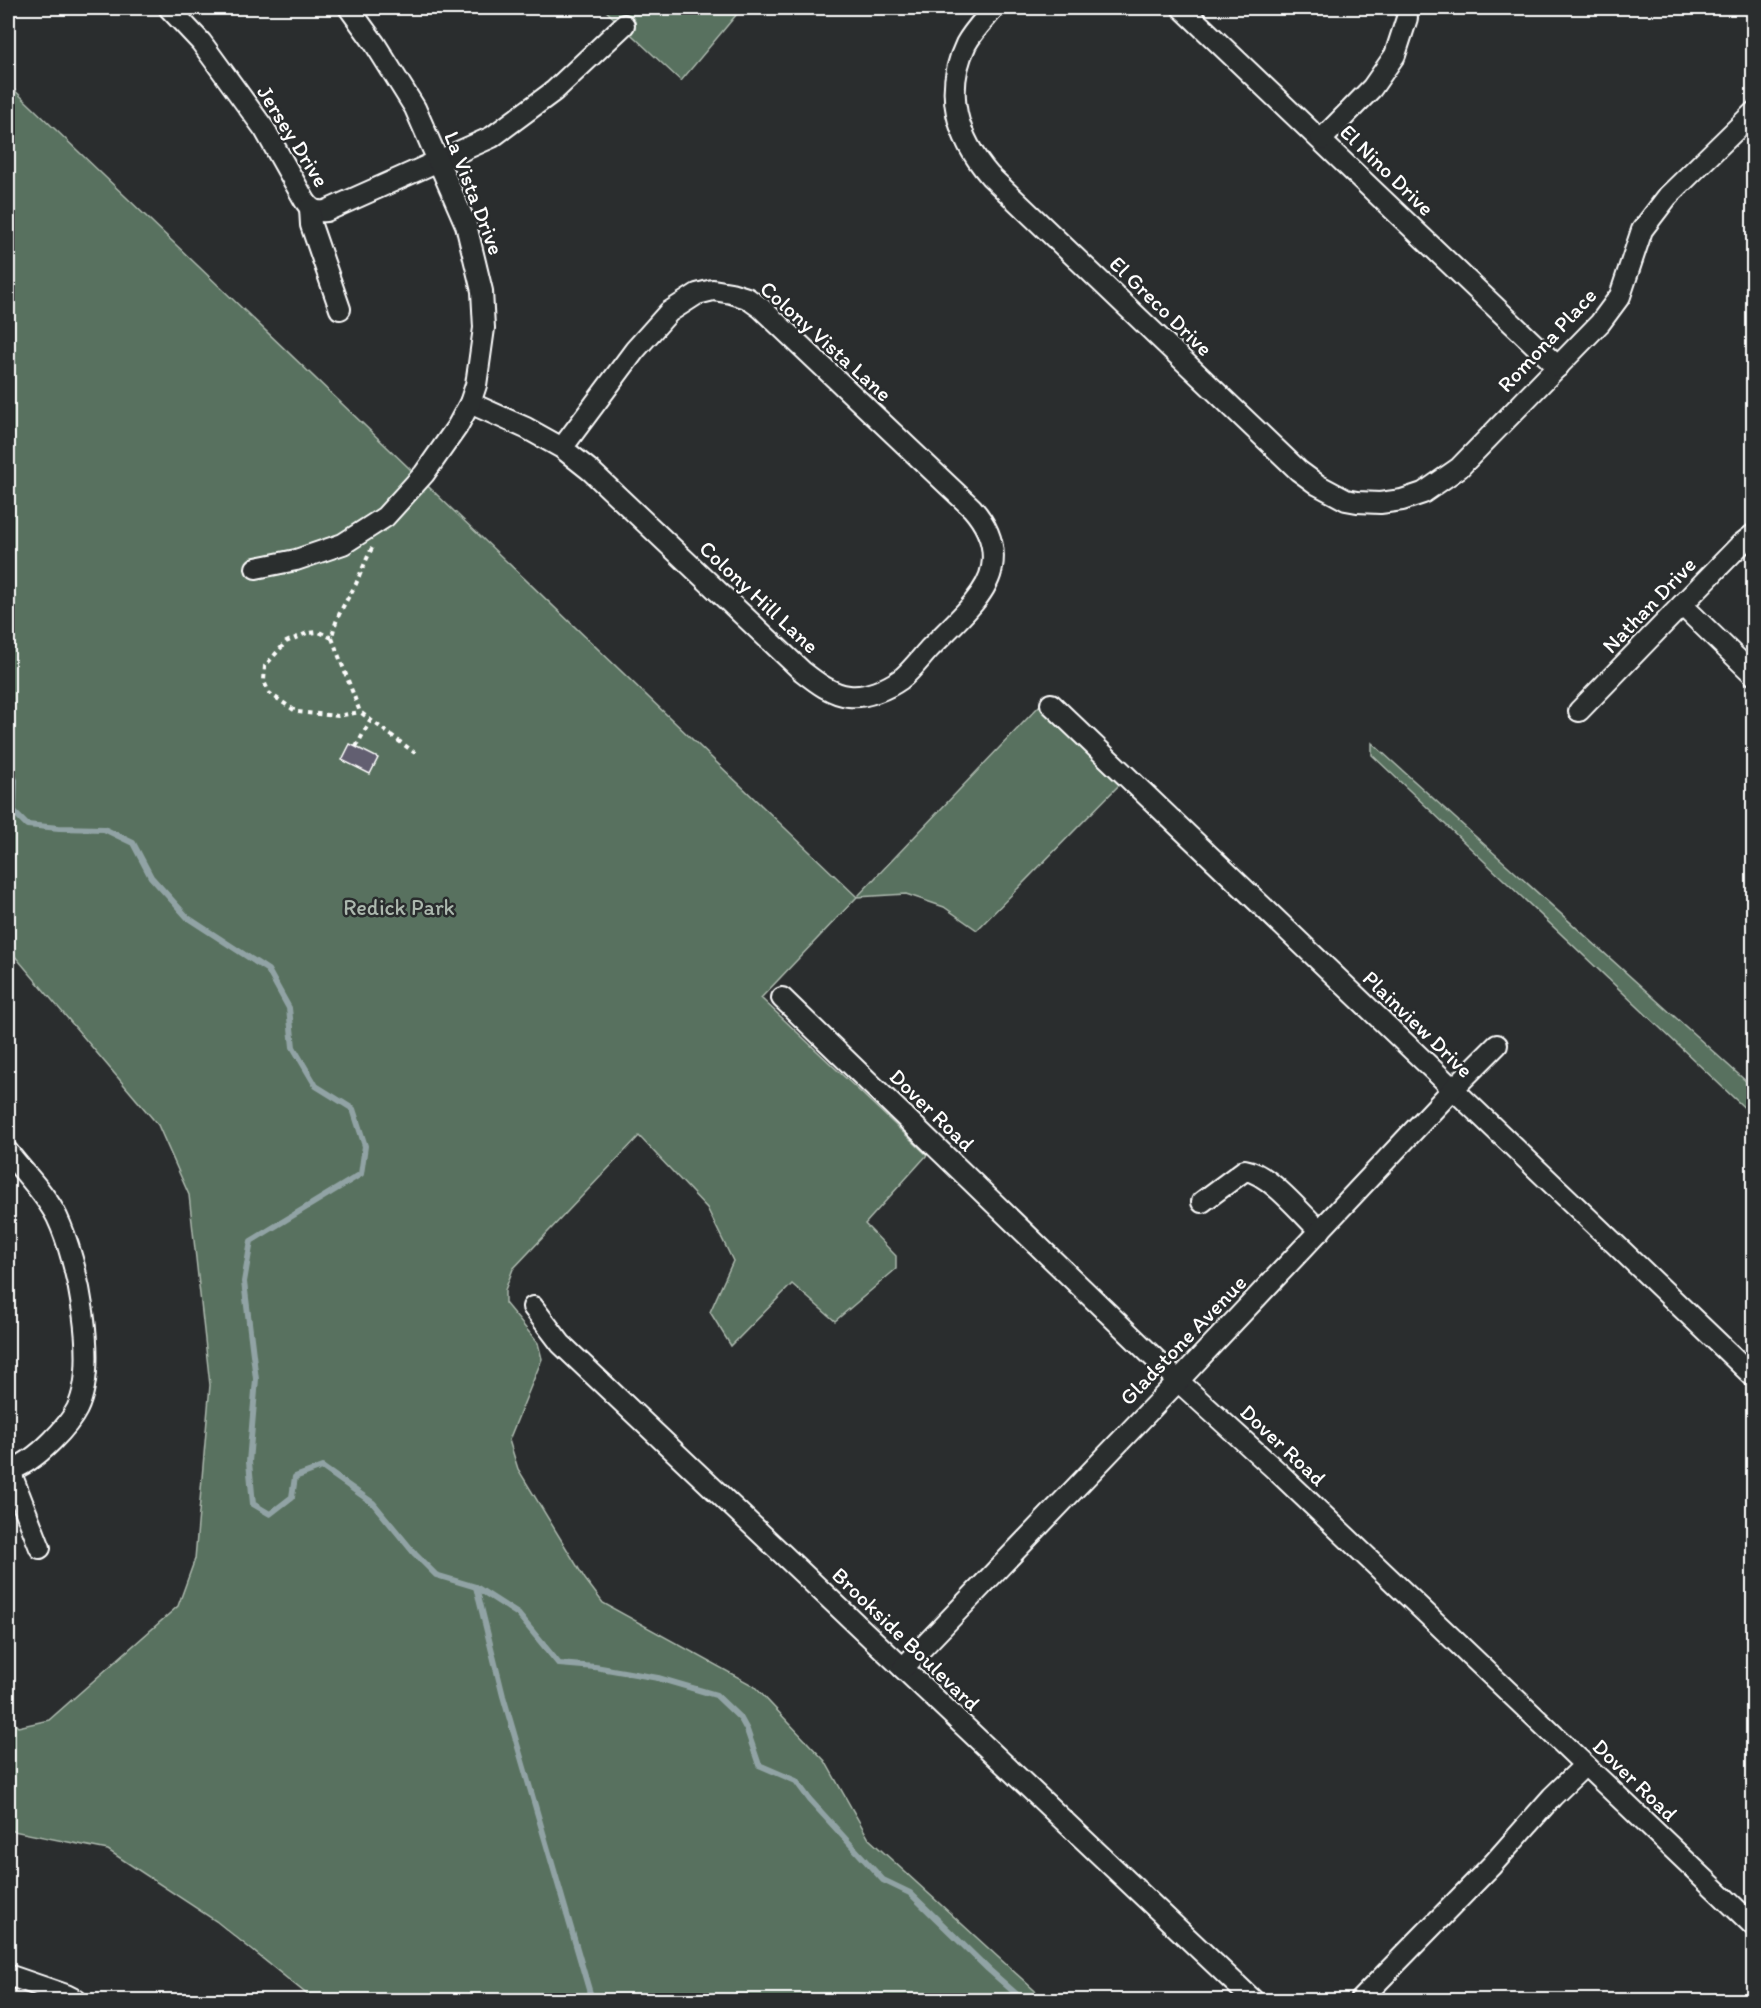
<svg xmlns="http://www.w3.org/2000/svg" width="1761" height="2008" font-family="Itim,sans-serif">
<rect width="100%" height="100%" fill="#2a2d2e"/>
<filter id="ink" filterUnits="userSpaceOnUse"><feTurbulence type="fractalNoise" baseFrequency=".0167" numOctaves="2"/><feDisplacementMap in="SourceGraphic" scale="12" xChannelSelector="R" yChannelSelector="G"/><feConvolveMatrix kernelMatrix="1 2 1 2 8 2 1 2 1" color-interpolation-filters="sRGB"/></filter>
<g filter="url(#ink)">
<g fill="#58715e" stroke="#acb8ae" stroke-width="1.5">
<path d="M603 8H742L681 81Z"/>
<path d="M8 84 857 897 1041 704 1123 781 977 930 944 907 906 894 857 897 761 998 927 1155 865 1224 896 1256V1269L835 1321 792 1284 731 1346 710 1312 733 1261 707 1208 639 1136 513 1269 505 1290V1303L538 1343 542 1359 509 1440 518 1469 585 1579 603 1603 754 1686 825 1761 869 1839 1045 2000H314L216 1921 108 1850 8 1830V1717L18 1727 49 1720 178 1606 195 1559 210 1385 189 1195 158 1125 8 948Z"/>
<path d="M1372 743 1748 1083 1753 1078V1116L1372 755Z"/>
</g>
<g fill="none" stroke-linecap="round" stroke-linejoin="round">
<g stroke="#91a3a5" stroke-width="6">
<path d="M8 765 15 780 14 812 27 825 59 828 104 829 133 843 151 877 188 918 268 970 289 1008 293 1047 316 1086 353 1109 365 1146 361 1174 251 1241 244 1282 256 1379 249 1462 253 1504 270 1514 292 1497 295 1477 322 1467 373 1503 415 1554 436 1575 476 1587 518 1614 559 1664 595 1667 658 1678 716 1695 741 1719 747 1730 759 1765 796 1781 810 1800 883 1880 910 1893 988 1969 1023 2000"/>
<path d="M476 1587 503 1696 592 2000"/>
</g>
</g>
<path fill="#625f71" stroke="#fff" stroke-width="1.5" d="M350 744 378 758 370 774 342 760Z"/>
<g fill="none" stroke-linecap="round" stroke-linejoin="round">
<g stroke="#fff" stroke-width="24">
<g id="minor">
<path d="M169 8 201 42 265 130 305 201C311 210 316 212 326 211L492 137 554 91 624 25"/>
<path d="M994 8C985 19 973 31 966 44 943 92 957 138 990 176L1299 471 1318 485 1346 500 1357 502 1380 503 1402 500 1423 493 1459 468 1600 323 1620 296 1642 230 1668 196 1754 112"/>
<path d="M1182 8 1558 367"/>
<path d="M1321 140 1372 88 1395 55 1407 18"/>
<path d="M310 208 311 225 340 309"/>
<path d="M470 403 526 428 562 448 591 471 802 671C816 682 831 694 849 696 866 698 887 689 901 679 911 671 920 659 929 649 949 628 988 596 992 567 996 544 986 524 972 508L761 308 747 298 731 293 713 290 697 294 669 312 635 350 562 448"/>
<path d="M256 568 296 560 343 544 385 517 424 474 457 427 470 403 476 385 479 364 484 328 482 291 466 225 415 108 375 44 349 8"/>
<path d="M1682 605 1754 675"/>
<path d="M1051 704 1754 1377"/>
<path d="M1579 711 1740 545 1754 534"/>
<path d="M782 998 1178 1381 1279 1473 1754 1926"/>
<path d="M8 1152C24 1173 45 1193 57 1217 78 1261 99 1364 77 1409 71 1421 62 1431 52 1441 40 1453 24 1466 8 1471"/>
<path d="M1202 1202 1245 1170C1270 1174 1301 1213 1320 1231"/>
<path d="M533 1307 561 1344 1253 2000"/>
<path d="M10 1471 40 1548"/>
<path d="M903 1668 1178 1381 1452 1090 1497 1045"/>
<path d="M8 1975 66 1995 76 2000"/>
<path d="M1360 2000 1492 1865 1552 1797 1585 1765"/>
</g>
</g>
<g stroke="#fff" stroke-width="4" stroke-dasharray="4.5 4.5" stroke-linecap="butt">
<path d="M372 548C366 560 361 572 356 584 346 602 335 617 332 638L360 712 415 753"/>
<path d="M332 638 319 632 307 633 286 642 265 666 264 681 269 693 297 712 338 716 360 712"/>
<path d="M356 747 370 721"/>
</g>
<use href="#minor" stroke="#2a2d2e" stroke-width="20"/>
</g>
</g>
<g text-anchor="middle" dominant-baseline="central" stroke-width="5" stroke-linejoin="round" paint-order="stroke">
<g font-size="22" fill="#fff" stroke="#2a2d2e">
<text transform="translate(293 136) rotate(58)">Jersey Drive</text>
<text transform="translate(1387 170) rotate(44)">El Nino Drive</text>
<text transform="translate(474 193) rotate(69)">La Vista Drive</text>
<text transform="translate(1161 306) rotate(44)">El Greco Drive</text>
<text transform="translate(1547 340) rotate(-47)">Romona Place</text>
<text transform="translate(826 341) rotate(42)">Colony Vista Lane</text>
<text transform="translate(759 597) rotate(43)">Colony Hill Lane</text>
<text transform="translate(1649 605) rotate(-46)">Nathan Drive</text>
<text transform="translate(1418 1024) rotate(44)">Plainview Drive</text>
<text transform="translate(932 1110) rotate(44)">Dover Road</text>
<text transform="translate(1183 1340) rotate(-46)">Gladstone Avenue</text>
<text transform="translate(1283 1445) rotate(43)">Dover Road</text>
<text transform="translate(906 1639) rotate(44)">Brookside Boulevard</text>
<text transform="translate(1635 1780) rotate(44)">Dover Road</text>
</g>
<g font-size="22" fill="#acb8ae" stroke="#2a2d2e">
<text x="399" y="907">Redick Park</text>
</g>
</g>
<rect width="1761" height="2008" fill="none" stroke="#2a2d2e" stroke-width="30"/>
<rect x="15" y="15" width="1731" height="1978" fill="none" stroke="#fff" stroke-width="2" filter="url(#ink)"/>
</svg>
